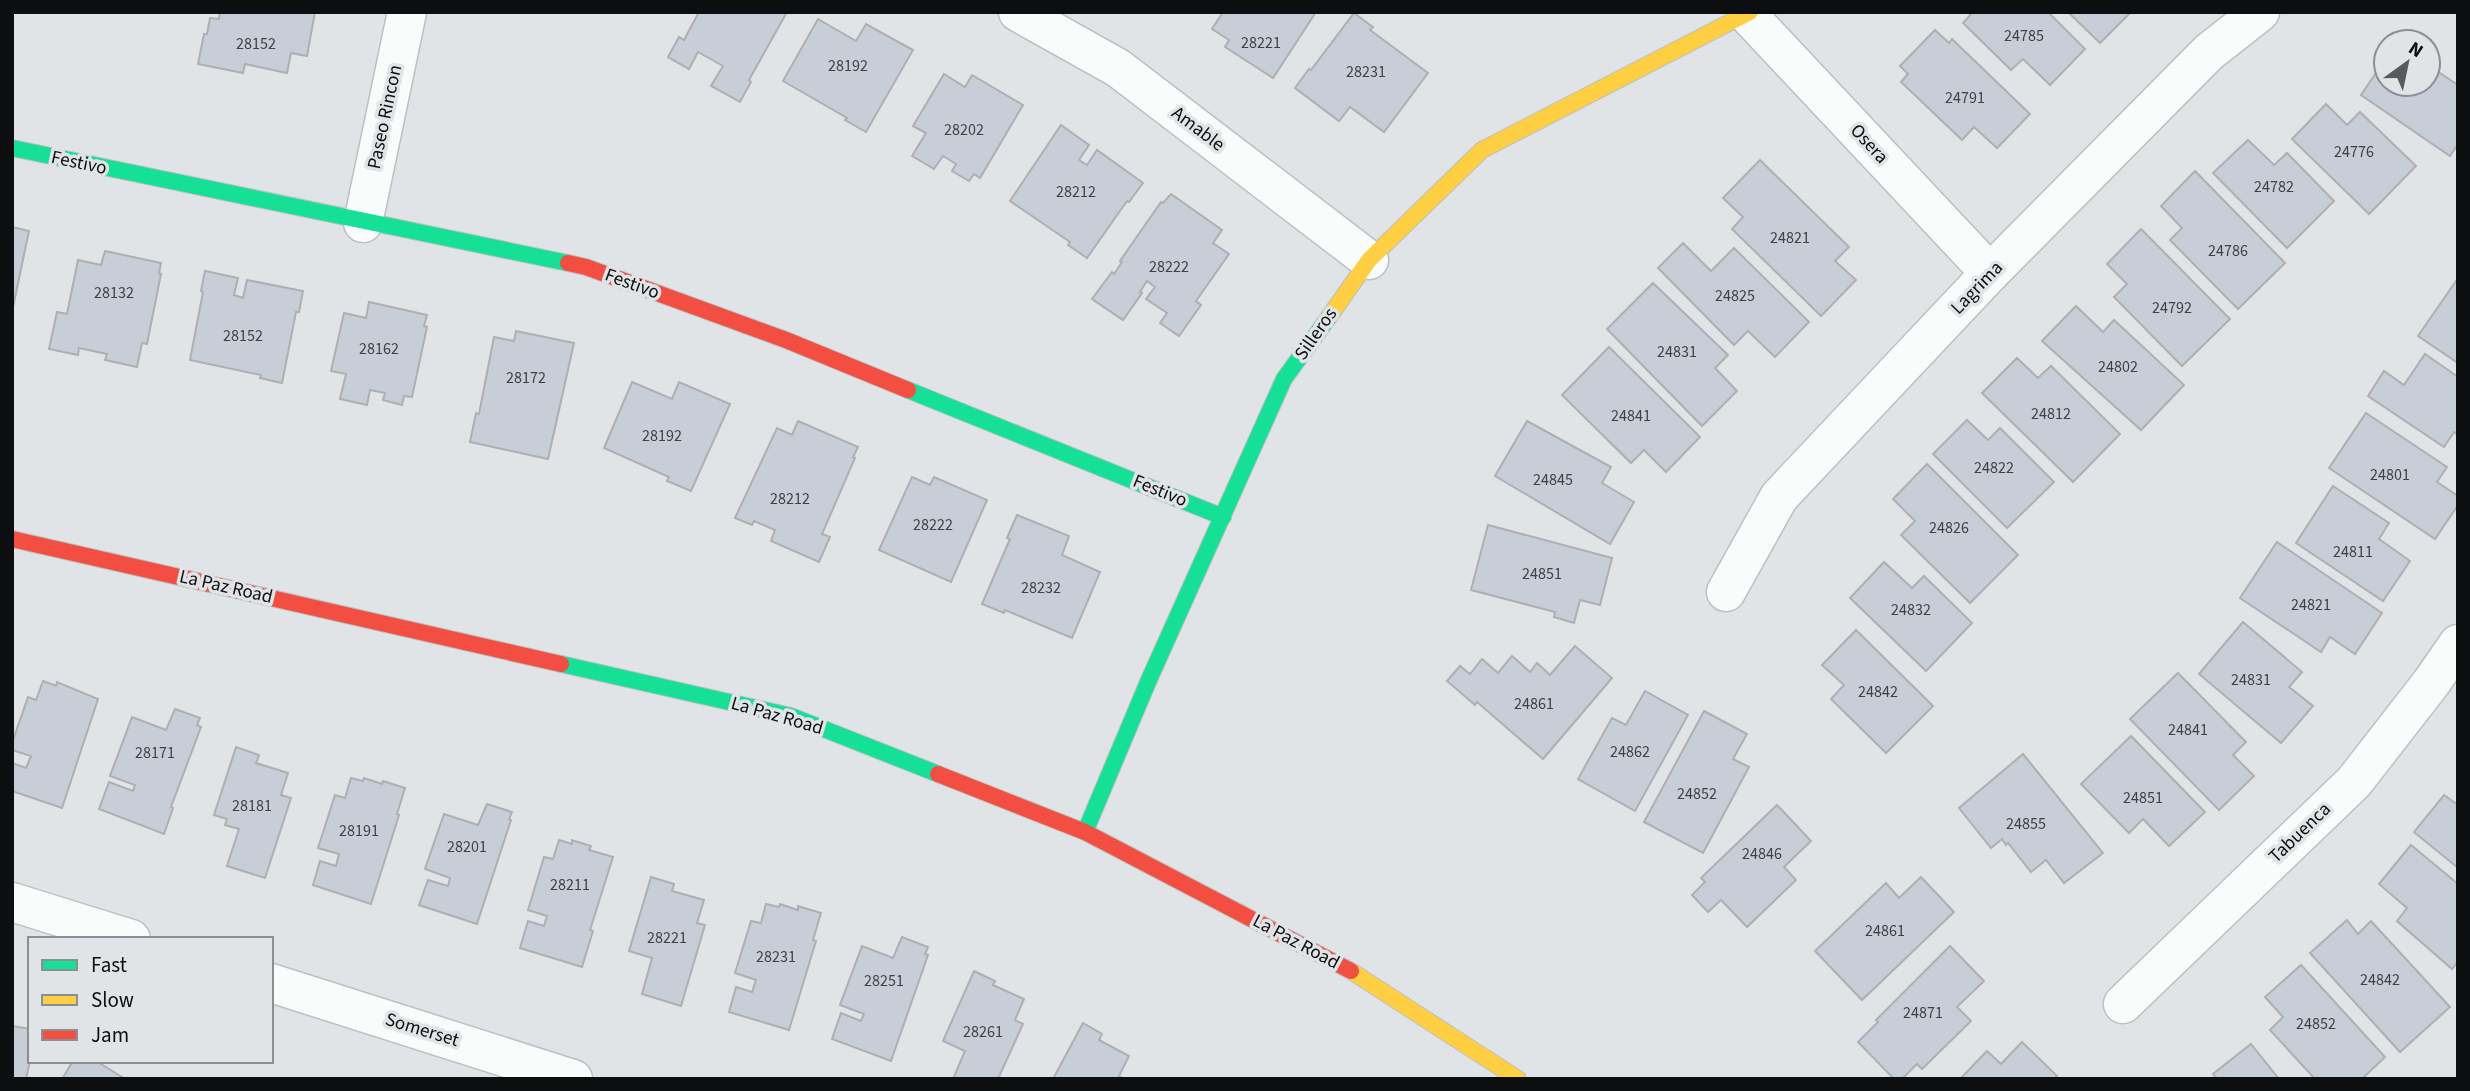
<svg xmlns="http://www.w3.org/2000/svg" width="2470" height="1091" font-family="'Source Sans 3',sans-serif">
<rect width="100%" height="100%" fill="#e1e4e6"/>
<g fill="#c8ced7" stroke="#adafb0" stroke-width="2">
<path d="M220 12H315L307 56 291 53 287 73 245 64 243 73 198 64 204 34H207L210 18 219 19Z"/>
<path d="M699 12H787L749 80 751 82 740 102 711 86 723 66 698 52 689 69 668 57 679 37 684 40Z"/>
<path d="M1223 12H1316L1273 78 1225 47 1229 40 1212 29Z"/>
<path d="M1973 12H2048L2085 49 2050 85 2023 59 2011 70 1963 23Z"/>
<path d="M2068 12H2131L2100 43Z"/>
<path d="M1354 13 1373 27 1370 30 1428 73 1384 132 1350 107 1339 121 1295 88 1309 69 1311 70Z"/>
<path d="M818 19 856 41 866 24 913 50 866 132 845 120 847 118 783 81Z"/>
<path d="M1935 30 1949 43 1952 39 2030 114 1997 148 1974 127 1962 140 1901 82 1908 74 1900 66Z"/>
<path d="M2386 58V84H2428V65L2458 85V144L2450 156 2361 95Z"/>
<path d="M944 74 965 87 972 75 1023 105 980 178 974 174 969 181 952 171 956 164 943 156 934 169 912 156 926 133 913 126Z"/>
<path d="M2326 104 2347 125 2360 112 2416 166 2369 214 2292 139Z"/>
<path d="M1061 125 1089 145 1079 160 1087 165 1097 150 1143 183 1129 202 1127 201 1087 258 1068 245 1070 242 1010 201Z"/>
<path d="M2248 140 2274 165 2287 153 2334 201 2287 248 2213 173Z"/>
<path d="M1760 160 1849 247 1835 261 1856 280 1821 316 1732 229 1743 217 1723 198Z"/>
<path d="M2195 171 2285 263 2238 309 2170 240 2182 228 2161 206Z"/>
<path d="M1171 194 1222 230 1213 243 1229 254 1196 301 1201 305 1179 336 1160 323 1167 313 1146 299 1155 287 1147 281 1140 292 1142 293 1123 320 1092 299 1112 272 1114 274 1122 262 1120 261 1161 202 1163 203Z"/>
<path d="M12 227 29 231 12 312Z"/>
<path d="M2141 229 2230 319 2182 366 2114 297 2127 284 2107 264Z"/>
<path d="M1683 243 1711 271 1734 248 1809 322 1775 357 1748 331 1734 345 1658 268Z"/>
<path d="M105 251 161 263 159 273 161 274 147 344 142 343 137 367 105 360 107 354 79 348 78 355 49 349 57 312 67 314 78 260 101 265Z"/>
<path d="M205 271 238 278 234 295 243 298 247 280 303 291 299 312H296L282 383 260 378 261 375 190 360 203 292 201 291Z"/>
<path d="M2456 281 2458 282V363L2418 336Z"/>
<path d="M1653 283 1728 355 1715 368 1737 391 1702 426 1607 329Z"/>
<path d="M369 302 427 315 424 326 427 327 412 397 404 396 402 405 383 400 385 393 370 390 367 405 340 399 346 374 331 371 344 313 366 318Z"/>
<path d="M2076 306 2103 332 2114 320 2184 385 2141 430 2042 341Z"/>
<path d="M516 331 574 343 548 459 470 442 476 413 479 414 494 337 514 341Z"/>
<path d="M1609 347 1700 437 1666 472 1644 450 1631 463 1562 395Z"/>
<path d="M2425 354 2458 377V435L2454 432 2444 447 2368 396 2384 371 2404 385Z"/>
<path d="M2017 358 2038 378 2051 366 2120 434 2073 482 1982 393Z"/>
<path d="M632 382 672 399 679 382 730 404 691 491 667 481 669 477 604 448Z"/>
<path d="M2366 413 2447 467 2437 482 2458 496V505L2435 539 2329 468Z"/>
<path d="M1967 420 1988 440 2000 428 2054 482 2007 528 1933 454Z"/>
<path d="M798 421 858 447 853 457 855 458 822 534 830 537 819 562 771 541 775 530 754 521 752 525 735 518 777 428 792 435Z"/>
<path d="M1527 421 1611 467 1602 483 1634 502 1610 544 1495 476Z"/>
<path d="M1927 464 2018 555 1970 603 1901 535 1915 521 1893 499Z"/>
<path d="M912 477 930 485 934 477 987 500 951 582 879 550Z"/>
<path d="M2333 486 2389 523 2379 539 2410 561 2383 601 2296 543Z"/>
<path d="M1017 515 1069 536 1062 555 1100 572 1072 638 1005 610 1004 613 982 604 1010 539 1007 538Z"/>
<path d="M1488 525 1612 558 1600 605 1580 600 1574 623 1554 617 1555 612 1471 590Z"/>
<path d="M2277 542 2382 613 2355 654 2330 637 2321 652 2240 598Z"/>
<path d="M1884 562 1912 588 1924 576 1972 623 1926 671 1850 598Z"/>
<path d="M2243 622 2302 672 2289 687 2313 706 2281 743 2199 674Z"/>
<path d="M1856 630 1933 706 1886 753 1831 699 1844 685 1822 665Z"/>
<path d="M1575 646 1612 678 1543 759 1477 702 1475 705 1447 681 1460 666 1470 674 1482 659 1498 673 1512 656 1530 672 1537 663 1550 675Z"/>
<path d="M2178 673 2246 742 2233 755 2254 776 2219 810 2130 719Z"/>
<path d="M43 681 56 686 57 682 98 699 62 808 12 791V763L26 768 31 756 12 750V743L28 697 36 700Z"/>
<path d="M1645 691 1688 715 1635 811 1578 779 1612 718 1626 725Z"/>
<path d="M175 709 200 718 197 725 201 727 171 807 173 808 164 834 99 809 109 782 133 791 135 785 110 776 132 717 166 730Z"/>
<path d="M1704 711 1747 734 1733 759 1749 767 1703 853 1644 822Z"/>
<path d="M2131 736 2205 812 2169 846 2143 819 2129 833 2081 784Z"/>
<path d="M236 747 259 755 256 763 288 773 281 795 291 798 265 878 227 866 239 829 225 825 227 819 214 815Z"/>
<path d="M2023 754 2103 853 2064 883 2046 860 2031 872 2008 843 2006 845 2002 839 1991 848 1959 808Z"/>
<path d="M351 778 363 781 364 778 382 784 383 781 405 788 397 814 399 815 371 904 313 885 320 861 336 866 339 854 318 848 335 795 345 798Z"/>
<path d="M2444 795 2458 805V868L2414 832Z"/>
<path d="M487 804 512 812 509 819 511 820 477 924 419 905 428 880 448 886 450 878 425 869 444 814 478 825Z"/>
<path d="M1777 805 1811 841 1784 867 1796 880 1747 927 1721 900 1708 912 1692 895 1705 882 1701 878Z"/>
<path d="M559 840 572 844V840L591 846 589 850 613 857 590 930 593 931 582 967 520 948 528 921 544 926 547 916 528 910 544 857 553 859Z"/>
<path d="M2411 845 2458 884V966L2456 964 2452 969 2397 921 2407 908 2379 884Z"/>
<path d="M651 877 674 884 672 891 704 900 697 923 705 925 681 1006 642 994 652 958 629 951Z"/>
<path d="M1921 877 1954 912 1862 1000 1815 951 1886 883 1899 898Z"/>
<path d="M766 904 779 907 780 904 798 910V906L821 913 813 940 816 941 789 1030 729 1012 736 987 752 992 756 980 735 973 751 921 761 923Z"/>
<path d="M2347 920 2358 934 2371 921 2450 1007 2400 1052 2310 953Z"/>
<path d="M902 937 928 947 925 954 928 955 891 1061 832 1039 841 1013 861 1021 864 1014 840 1005 862 946 893 958Z"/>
<path d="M1950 946 1984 981 1957 1007 1971 1021 1922 1069 1917 1064 1902 1079H1894L1858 1042 1878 1022 1876 1020Z"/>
<path d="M2301 965 2385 1057 2362 1079H2315L2270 1030 2283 1017 2265 997Z"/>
<path d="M974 971 995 981 993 985 1024 999 1015 1020 1023 1024 998 1079H953L965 1051 943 1041Z"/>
<path d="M1083 1023 1102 1034 1099 1040 1129 1056 1119 1076 1124 1079H1053Z"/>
<path d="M13 1026 30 1029V1061L26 1079H12Z"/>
<path d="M2022 1042 2057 1076 2054 1079H1960L1987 1051 2001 1064Z"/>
<path d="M2251 1044 2279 1079H2217L2213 1074Z"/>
<path d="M73 1061H103L101 1064 125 1079H62Z"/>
</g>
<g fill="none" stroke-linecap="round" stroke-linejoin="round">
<g stroke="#bdbfc0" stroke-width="41">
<g id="street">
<path d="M1018 12 1118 68 1369 260"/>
<path d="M1747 14 1990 273"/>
<path d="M363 223 407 12"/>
<path d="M1726 592 1779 497 1990 273 2209 52 2260 12"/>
<path d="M12 902 131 939"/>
<path d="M271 983 573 1079"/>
<path d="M2123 1004 2354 782 2431 683 2458 644"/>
</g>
</g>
<g stroke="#bdbfc0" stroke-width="18">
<g id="fast">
<path d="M12 148 568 263"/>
<path d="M908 390 1223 517"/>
<path d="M561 664 791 716 938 774"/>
<path d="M1085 832 1148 682 1284 379 1329 317"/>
</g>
</g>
<g stroke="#bdbfc0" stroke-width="18">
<g id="slow">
<path d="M1329 317 1369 260 1482 150 1750 12"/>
<path d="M1351 971 1518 1079"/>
</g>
</g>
<g stroke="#bdbfc0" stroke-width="18">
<g id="jam">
<path d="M568 263 586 267 786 340 908 390"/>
<path d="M12 539 561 664"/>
<path d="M938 774 1085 832 1351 971"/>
</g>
</g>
<use href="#street" stroke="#fafbfb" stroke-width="38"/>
<use href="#fast" stroke="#16e098" stroke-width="16"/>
<use href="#slow" stroke="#ffcf43" stroke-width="16"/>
<use href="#jam" stroke="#f24e42" stroke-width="16"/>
</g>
<g text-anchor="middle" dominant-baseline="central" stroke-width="7" stroke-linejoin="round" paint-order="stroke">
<g font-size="16" fill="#3f4144">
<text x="2024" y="36">24785</text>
<text x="1261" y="43">28221</text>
<text x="256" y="44">28152</text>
<text x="848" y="66">28192</text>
<text x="1366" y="72">28231</text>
<text x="1965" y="98">24791</text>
<text x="964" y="130">28202</text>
<text x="2354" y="152">24776</text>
<text x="2274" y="187">24782</text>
<text x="1076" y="192">28212</text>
<text x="1790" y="238">24821</text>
<text x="2228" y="251">24786</text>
<text x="1169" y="267">28222</text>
<text x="114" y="293">28132</text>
<text x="1735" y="296">24825</text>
<text x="2172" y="308">24792</text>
<text x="243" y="336">28152</text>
<text x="379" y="349">28162</text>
<text x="1677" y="352">24831</text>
<text x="2118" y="367">24802</text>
<text x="526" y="378">28172</text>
<text x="2051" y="414">24812</text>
<text x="1631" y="416">24841</text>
<text x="662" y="436">28192</text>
<text x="1994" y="468">24822</text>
<text x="2390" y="475">24801</text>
<text x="1553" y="480">24845</text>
<text x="790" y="499">28212</text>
<text x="933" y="525">28222</text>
<text x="1949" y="528">24826</text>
<text x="2353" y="552">24811</text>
<text x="1542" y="574">24851</text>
<text x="1041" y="588">28232</text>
<text x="2311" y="605">24821</text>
<text x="1911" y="610">24832</text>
<text x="2251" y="680">24831</text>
<text x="1878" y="692">24842</text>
<text x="1534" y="704">24861</text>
<text x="2188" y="730">24841</text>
<text x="1630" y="752">24862</text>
<text x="155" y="753">28171</text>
<text x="1697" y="794">24852</text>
<text x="2143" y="798">24851</text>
<text x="252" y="806">28181</text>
<text x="2026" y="824">24855</text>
<text x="359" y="831">28191</text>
<text x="467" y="847">28201</text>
<text x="1762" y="854">24846</text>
<text x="570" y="885">28211</text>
<text x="1885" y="931">24861</text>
<text x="667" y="938">28221</text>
<text x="776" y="957">28231</text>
<text x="2380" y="980">24842</text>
<text x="884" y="981">28251</text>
<text x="1923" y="1013">24871</text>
<text x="2316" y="1024">24852</text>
<text x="983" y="1032">28261</text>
</g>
<g font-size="19" fill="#0d0e0f" stroke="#e0e4e7">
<text transform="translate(385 117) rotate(-78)">Paseo Rincon</text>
<text transform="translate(1198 129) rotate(37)">Amable</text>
<text transform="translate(1869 144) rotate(47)">Osera</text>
<text transform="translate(79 163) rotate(12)">Festivo</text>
<text transform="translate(632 284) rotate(20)">Festivo</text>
<text transform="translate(1977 288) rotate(-46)">Lagrima</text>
<text transform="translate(1316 334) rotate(-55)">Silleros</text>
<text transform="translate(1160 491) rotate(22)">Festivo</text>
<text transform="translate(226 587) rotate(13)">La Paz Road</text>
<text transform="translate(777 716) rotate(16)">La Paz Road</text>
<text transform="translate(2300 833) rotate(-44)">Tabuenca</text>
<text transform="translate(1296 942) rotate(28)">La Paz Road</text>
<text transform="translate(422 1030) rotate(17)">Somerset</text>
</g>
</g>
<rect width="2470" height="1091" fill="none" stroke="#0d0e0f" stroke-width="28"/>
<rect x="28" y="937" width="245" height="126" fill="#e0e4e7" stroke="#8c8e91" stroke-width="2"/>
<rect x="42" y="960" width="35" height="10" fill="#16e098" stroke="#8c8e91" stroke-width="2"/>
<text x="91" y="972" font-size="21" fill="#0d0e0f">Fast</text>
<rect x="42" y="995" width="35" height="10" fill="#ffcf43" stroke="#8c8e91" stroke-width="2"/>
<text x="91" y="1007" font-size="21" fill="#0d0e0f">Slow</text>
<rect x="42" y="1030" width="35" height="10" fill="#f24e42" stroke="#8c8e91" stroke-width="2"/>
<text x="91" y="1042" font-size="21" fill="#0d0e0f">Jam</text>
<g transform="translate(2407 63) rotate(33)"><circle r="33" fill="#e0e4e7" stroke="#8c8e91" stroke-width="2"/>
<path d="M0-5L12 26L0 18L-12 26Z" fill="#57595a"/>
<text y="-10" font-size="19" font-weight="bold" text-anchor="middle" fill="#0d0e0f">N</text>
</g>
</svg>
